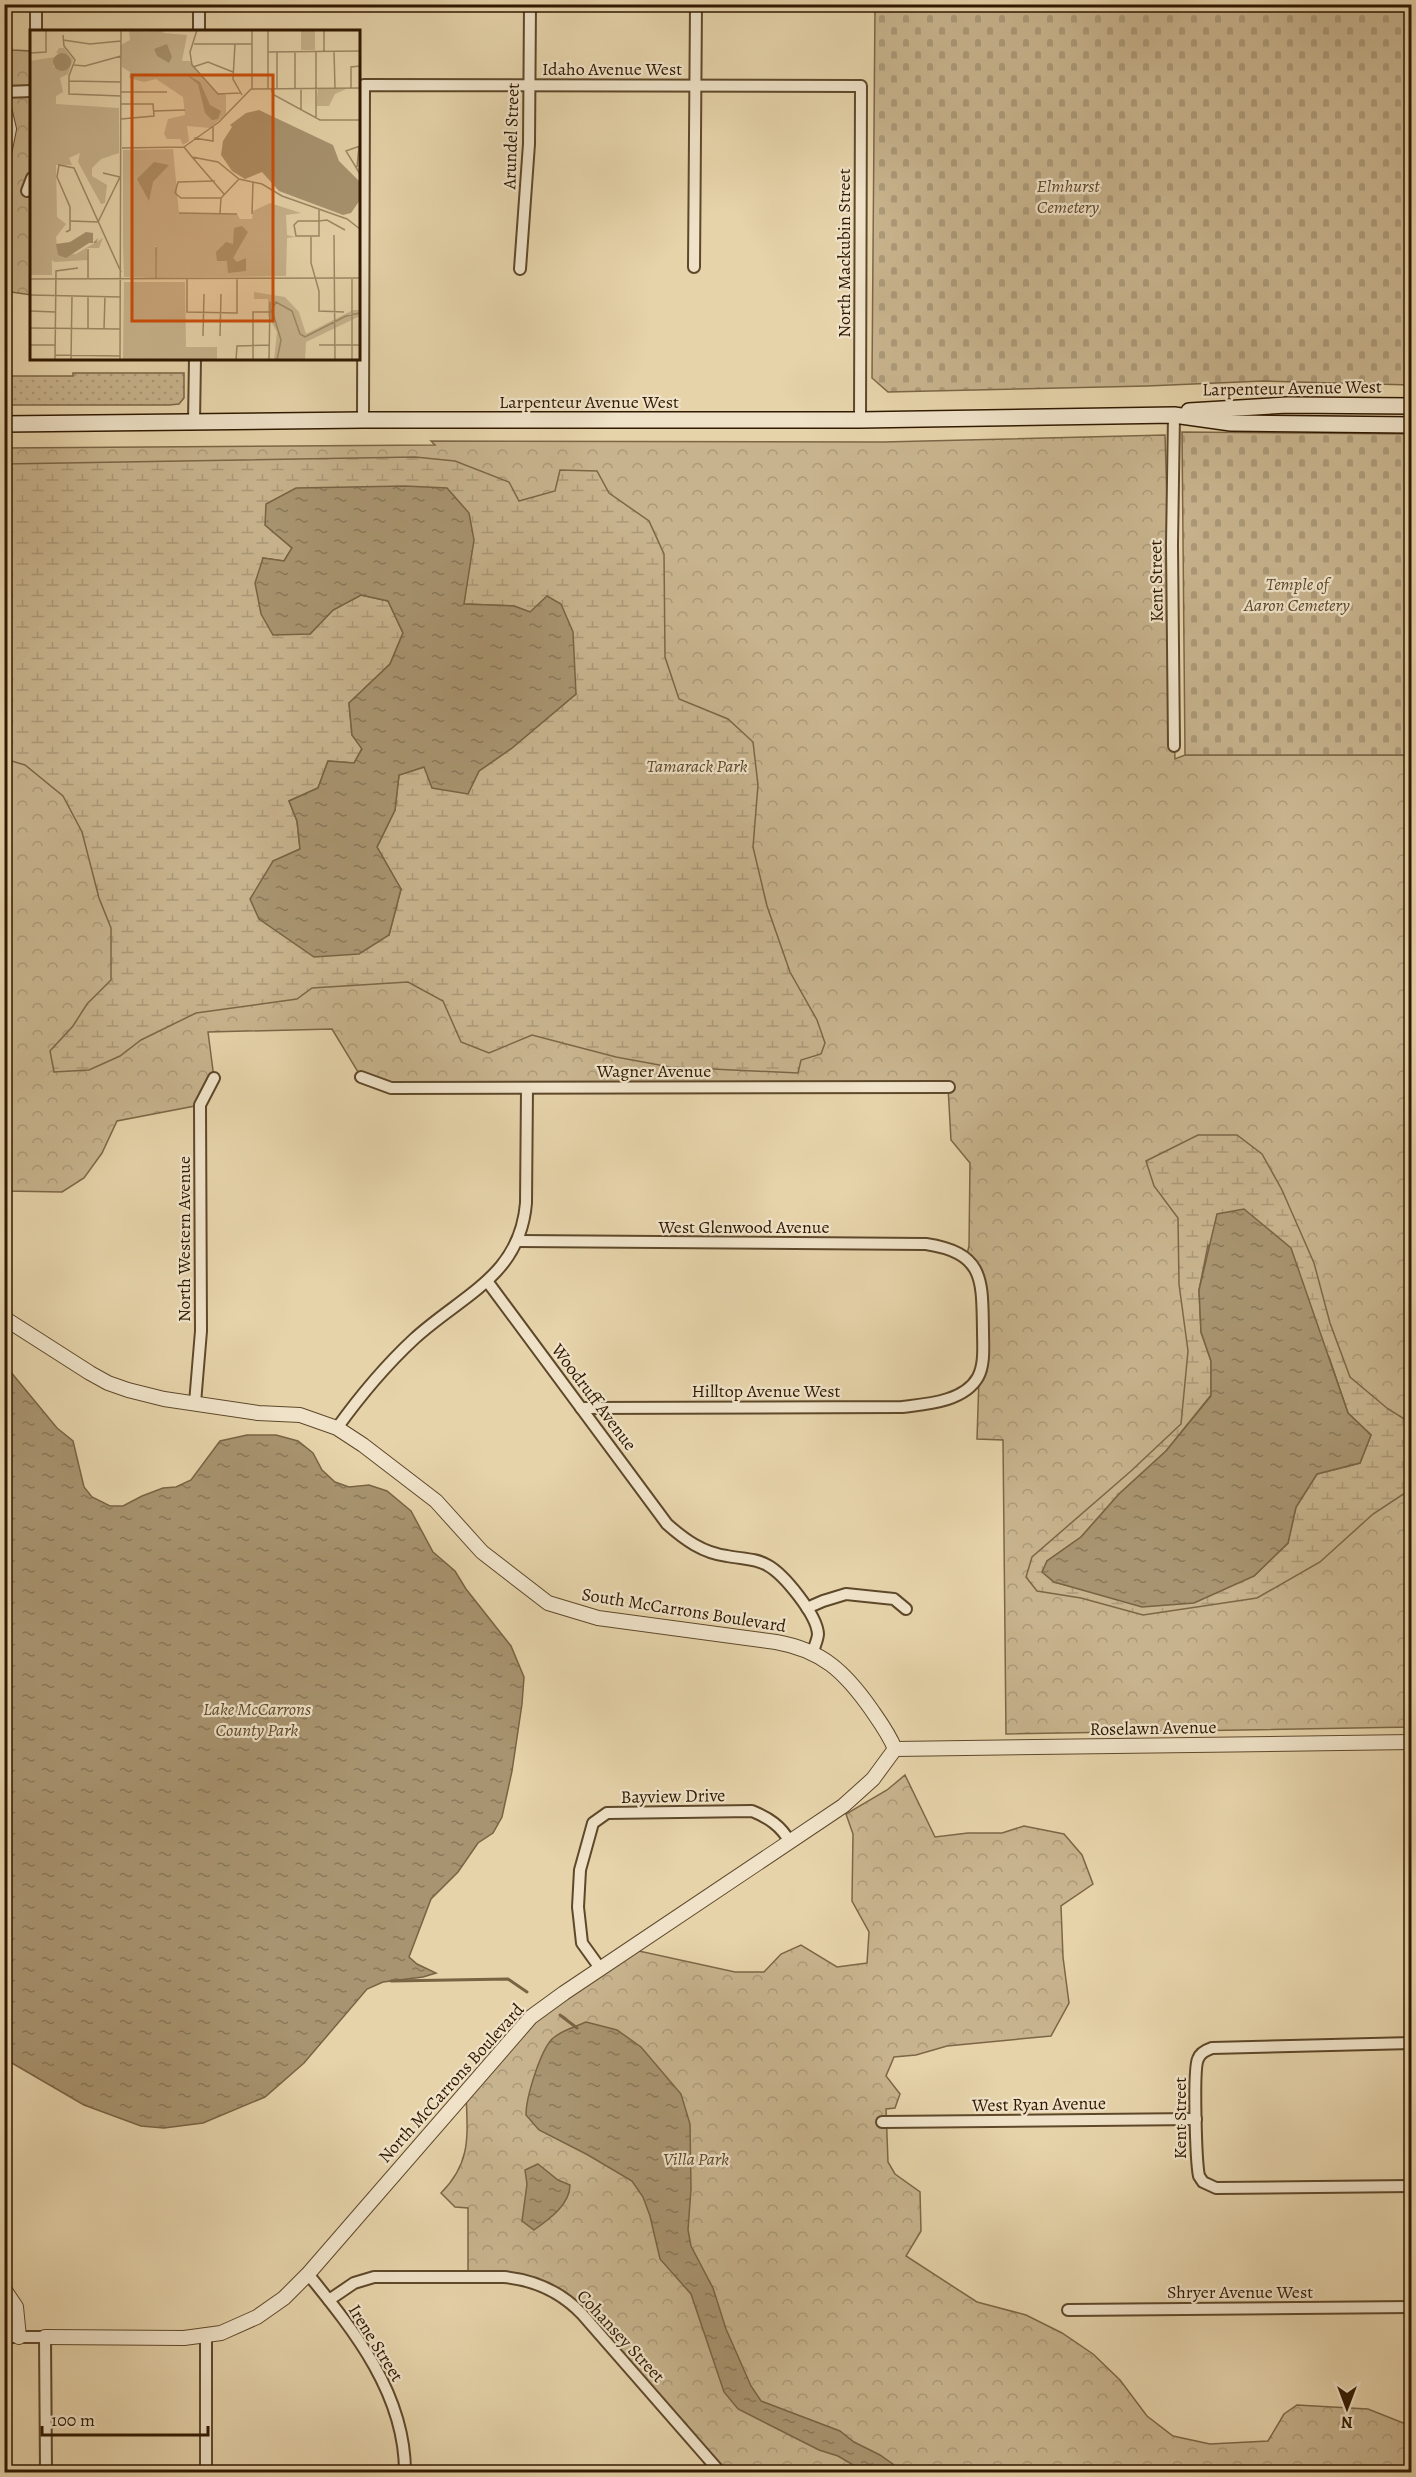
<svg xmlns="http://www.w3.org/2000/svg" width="1416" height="2477" font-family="Alegreya,serif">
<defs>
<pattern id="grass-dots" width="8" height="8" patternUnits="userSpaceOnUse" patternTransform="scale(1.5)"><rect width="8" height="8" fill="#c7b38d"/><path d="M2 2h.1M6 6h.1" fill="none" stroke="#ab9978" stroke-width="1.8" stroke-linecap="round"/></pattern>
<pattern id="forest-crowns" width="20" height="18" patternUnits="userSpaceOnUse" patternTransform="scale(1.5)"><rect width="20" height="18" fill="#c7b38d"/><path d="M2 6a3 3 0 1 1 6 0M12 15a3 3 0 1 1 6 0" fill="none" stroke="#ab9978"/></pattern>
<pattern id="wetland-marsh" width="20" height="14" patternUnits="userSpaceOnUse" patternTransform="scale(1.5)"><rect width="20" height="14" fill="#c7b38d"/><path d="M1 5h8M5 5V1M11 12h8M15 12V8" fill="none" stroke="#ab9978"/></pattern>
<pattern id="cemetery-stones" width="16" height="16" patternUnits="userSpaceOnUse" patternTransform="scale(1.5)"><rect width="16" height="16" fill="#c7b38d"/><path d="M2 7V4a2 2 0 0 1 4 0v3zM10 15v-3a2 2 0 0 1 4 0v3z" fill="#ab9978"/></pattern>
<pattern id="water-ripples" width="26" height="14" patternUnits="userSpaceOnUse" patternTransform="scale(1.5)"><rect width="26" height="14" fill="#a89470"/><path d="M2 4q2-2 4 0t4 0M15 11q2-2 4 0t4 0" fill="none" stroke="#89785a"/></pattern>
</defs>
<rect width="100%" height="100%" fill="#e6d3aa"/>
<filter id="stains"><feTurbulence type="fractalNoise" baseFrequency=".00333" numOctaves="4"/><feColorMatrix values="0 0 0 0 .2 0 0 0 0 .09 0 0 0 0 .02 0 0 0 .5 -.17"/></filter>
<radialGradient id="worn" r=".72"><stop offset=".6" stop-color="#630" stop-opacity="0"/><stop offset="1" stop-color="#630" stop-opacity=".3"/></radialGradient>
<path fill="url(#grass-dots)" stroke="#7c6646" stroke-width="1.5" d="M73 373H184V398L179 404 169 405H5V376H73Z"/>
<g fill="url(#forest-crowns)" stroke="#7c6646" stroke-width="1.5">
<path d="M4 29 12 50 31 51V295L5 291Z"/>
<path d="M1165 435 1175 759 1185 755H1411V1727L1006 1734 1003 1440 977 1439 982 1286 966 1258 969 1246 970 1163 951 1140 948 1087 391 1088 361 1077 332 1029 208 1032 214 1078 200 1105 117 1121 102 1153 84 1178 62 1192 5 1191 4 448 435 445 431 441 883 442Z"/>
<path d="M905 1775 935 1837 968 1833H1002L1024 1826 1064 1834 1082 1855 1093 1884 1061 1906 1063 1957 1069 2003 1051 2036 947 2046 916 2055 894 2057 886 2076 900 2094 895 2108 886 2109 888 2162 895 2174 920 2192 921 2231 906 2256 977 2302 1026 2315 1062 2333 1093 2354 1120 2380 1147 2416 1173 2436 1210 2444 1268 2441 1284 2414 1297 2405 1368 2409 1411 2426V2472H720L582 2314 549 2289 468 2277V2208L455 2207 441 2193C473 2161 467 2133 466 2091L514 2036 630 1949 735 1972H764L781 1954 801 1945 837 1967 867 1963 869 1932 852 1901 853 1834 846 1814 887 1790Z"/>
</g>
<g fill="url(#wetland-marsh)" stroke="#7c6646" stroke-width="1.5" fill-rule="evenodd">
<path d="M415 457 455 461 509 482 519 501 555 491 560 470 597 471 609 493 649 521 664 554 665 657 679 699 728 719 753 742 758 785 753 847 767 906 790 972 817 1020 825 1043 821 1054 801 1060 798 1073 670 1067 616 1057 532 1035 489 1053 461 1042 443 1001 408 982 312 988 297 999 196 1013 141 1040 120 1056 89 1070 54 1072 50 1051 73 1026 87 1004 111 980V928L99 898 82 832 63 796 25 765 5 759V464ZM265 525 467 576 464 604 514 606 530 612 576 694 512 748 479 771 468 793 424 767 399 775 395 810 377 847 401 889 389 935 273 861 300 849 297 821 289 801 318 788 328 761 354 763 362 748 352 735 349 703 390 664 403 633 388 601 361 595 333 610 310 634 263 558 284 561 292 548Z"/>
<path d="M1198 1135H1237L1262 1154 1282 1190 1314 1263 1330 1323 1350 1377 1388 1409 1411 1423V1489L1373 1514 1320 1562 1257 1598 1143 1615 1081 1598 1037 1591 1026 1577 1032 1557 1131 1471 1181 1424 1188 1351 1179 1284 1178 1218 1154 1186 1146 1161ZM1208 1245 1329 1357 1348 1413 1371 1435 1360 1463 1317 1474 1296 1507 1288 1543 1254 1576 1087 1590 1054 1582 1043 1572 1047 1561 1081 1537 1119 1494 1166 1451 1211 1395V1361L1201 1332 1199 1290Z"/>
</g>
<g fill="url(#cemetery-stones)" stroke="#7c6646" stroke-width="1.5">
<path d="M875 5H1411V385L1263 381 1147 386 888 392 872 378Z"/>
<path d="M1182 432 1411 434V755H1185Z"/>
</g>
<g fill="url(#water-ripples)" stroke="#786343" stroke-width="1.5">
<path d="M405 486 447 488 469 513 474 540 464 604 514 606 530 612 547 596 561 604 573 632 576 694 512 748 479 771 468 794 432 788 424 767 399 775 395 810 377 847 401 889 389 935 359 954 314 957 259 919 250 899 273 861 300 849 297 821 289 801 318 788 328 761 354 763 362 749 352 735 349 703 390 664 403 633 388 601 361 595 333 610 310 634 273 635 261 614 255 583 263 558 284 561 292 548 265 525 266 504 296 488Z"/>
<path d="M1244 1209 1291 1248 1348 1413 1371 1435 1360 1463 1317 1474 1296 1507 1288 1543 1254 1576 1194 1603 1142 1607 1054 1582 1042 1572 1047 1561 1081 1537 1119 1494 1166 1451 1211 1396V1361L1201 1332 1199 1290 1217 1214Z"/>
<path d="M5 1365 57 1428 73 1441 84 1487 92 1497 110 1506H123L142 1496 163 1488 176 1487 191 1480 220 1441 247 1435H276L298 1441 313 1453 322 1470 335 1482 349 1487 369 1485 387 1491 411 1511 433 1552 455 1571 466 1589 511 1646 524 1677 522 1704 512 1771 502 1817 493 1833 478 1843 458 1872 431 1899 409 1957 417 1964 436 1973 423 1977 383 1982 367 1989 304 2063 265 2097 203 2123 164 2128 141 2126 84 2105 5 2059Z"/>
<path d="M586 2022 617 2030 641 2047 681 2094 690 2124 691 2189 688 2230 691 2246 713 2288 726 2329 751 2386 761 2401 840 2431 854 2442 880 2455 897 2467 901 2472H865L838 2456 819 2450 738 2409 724 2392 691 2294 660 2259 650 2216 643 2197 632 2181 588 2155 539 2130 526 2115C526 2097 540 2052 552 2039 560 2031 575 2027 586 2022Z"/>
<path d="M538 2164 558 2180 570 2185C570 2205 548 2220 534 2230L522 2221 527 2184 525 2170Z"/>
</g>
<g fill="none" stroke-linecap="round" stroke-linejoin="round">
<g stroke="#786343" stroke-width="3">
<path d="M391 1981 508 1979 527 1992"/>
<path d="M560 2015 577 2028"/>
</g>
<g stroke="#5e482a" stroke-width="14">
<g id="minor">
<path d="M36 4V32"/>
<path d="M199 32V4"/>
<path d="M4 92 32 91"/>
<path d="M27 191 32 178"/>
<path d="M694 267 696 4"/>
<path d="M520 269 529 144 530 4"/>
<path d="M1174 415 1172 545 1174 746"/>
<path d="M363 420 364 85 861 86 860 420"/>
<path d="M194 422 195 358"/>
<path d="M361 1077 391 1088 949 1087"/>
<path d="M518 1241 926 1244C985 1253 982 1280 983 1331 983 1346 985 1364 978 1377 964 1402 926 1404 902 1407L581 1408"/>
<path d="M487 1281 667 1524C685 1540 703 1553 727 1556 741 1559 755 1558 767 1565 784 1574 817 1615 818 1634 818 1639 814 1647 813 1652"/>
<path d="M195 1403 201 1331 200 1105 214 1078"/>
<path d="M337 1428C360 1396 385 1366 414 1339 462 1295 520 1276 526 1203L527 1088"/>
<path d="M807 1608 823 1601 846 1594 894 1599 906 1609"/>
<path d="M600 1968 582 1943 578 1907 580 1870 593 1823 607 1813 752 1811C769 1818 781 1826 790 1842"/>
<path d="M1412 2043 1212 2048C1206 2050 1200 2053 1198 2059 1193 2069 1196 2162 1199 2176L1203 2182 1216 2188 1412 2186"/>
<path d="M882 2122 1196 2119"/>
<path d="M308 2274C355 2332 405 2394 405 2472"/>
<path d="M329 2300 354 2283 374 2277H504C535 2280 561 2292 582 2314L720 2472"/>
<path d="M1068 2310 1412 2307"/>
<path d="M4 2337H45L46 2472"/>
<path d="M206 2337V2472"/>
</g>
</g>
<g stroke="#5e482a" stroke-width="16">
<g id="tertiary">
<path d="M4 108 9 129 4 154"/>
<path d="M4 1318 90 1373 108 1383 128 1390 164 1399 258 1413 300 1415 337 1428 363 1445 436 1501 482 1552 548 1603 598 1618 776 1642C822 1650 845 1672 871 1709 880 1722 889 1734 895 1749"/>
<path d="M895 1749 1412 1742"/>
<path d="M4 2289 16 2307 19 2337"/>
<path d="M45 2337 184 2338 221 2333 257 2317 284 2298 308 2274 531 2017 564 1993 843 1806 873 1779 895 1749"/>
</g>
</g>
<g stroke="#301900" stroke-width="18">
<g id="secondary">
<path d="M1189 411 1287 405 1412 406"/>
<path d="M4 424 363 420H860L1174 415 1231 423 1412 425"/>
</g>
</g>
<use href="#minor" stroke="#efe2c8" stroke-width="10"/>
<use href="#tertiary" stroke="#efe2c8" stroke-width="14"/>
<use href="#secondary" stroke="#efe2c8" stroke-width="15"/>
</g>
<g text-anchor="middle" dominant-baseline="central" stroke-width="4.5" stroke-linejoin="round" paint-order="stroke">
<g font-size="18" fill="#301900" stroke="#efe2c8">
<text x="612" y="69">Idaho Avenue West</text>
<text transform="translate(511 136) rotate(-88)">Arundel Street</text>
<text transform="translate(844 253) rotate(-90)">North Mackubin Street</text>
<text transform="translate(1292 388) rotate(-1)">Larpenteur Avenue West</text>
<text x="589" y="402">Larpenteur Avenue West</text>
<text transform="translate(1156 581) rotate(-91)">Kent Street</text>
<text x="654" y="1071">Wagner Avenue</text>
<text x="744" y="1227">West Glenwood Avenue</text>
<text transform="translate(184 1239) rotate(-90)">North Western Avenue</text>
<text x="766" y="1391">Hilltop Avenue West</text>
<text transform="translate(594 1397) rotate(53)">Woodruff Avenue</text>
<text transform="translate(684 1610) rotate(9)">South McCarrons Boulevard</text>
<text transform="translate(1153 1728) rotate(-1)">Roselawn Avenue</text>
<text transform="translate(673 1796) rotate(-1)">Bayview Drive</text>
<text transform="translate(451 2083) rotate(-48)">North McCarrons Boulevard</text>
<text transform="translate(1039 2104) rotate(-1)">West Ryan Avenue</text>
<text transform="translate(1180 2118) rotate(-90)">Kent Street</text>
<text x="1240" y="2292">Shryer Avenue West</text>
<text transform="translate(621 2336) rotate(47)">Cohansey Street</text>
<text transform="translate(376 2343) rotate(58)">Irene Street</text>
</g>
<g font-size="18" font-style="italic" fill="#5d472a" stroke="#efe2c8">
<text x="1068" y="186">Elmhurst<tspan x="1068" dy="21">Cemetery</tspan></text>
<text x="1297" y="584">Temple of<tspan x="1297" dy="21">Aaron Cemetery</tspan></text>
<text x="697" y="766">Tamarack Park</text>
<text x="257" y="1709">Lake McCarrons<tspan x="257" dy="21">County Park</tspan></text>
<text x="696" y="2159">Villa Park</text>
</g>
</g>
<g transform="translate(30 30)">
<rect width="330" height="330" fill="#e6d3aa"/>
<path d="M99 0 157 5 152 31H160L186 62 196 65V84L180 98 157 96 159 111 153 115 150 109H137L134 104 138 89 155 85 153 67 126 49 114 52 99 48 100 42 92 37 91 15 100 10ZM29 18H34L43 30 38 44 30 48 33 62 26 66V74L89 78V123L71 129 62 138V146L77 155 75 173 71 174 48 132 50 123 39 128 42 135H26L27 187 36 194 26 207 28 225 46 224 73 208 69 218H57L58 230 24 232 19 226 0 119V31L25 27 23 37 39 36V26L26 23ZM288 59H316L305 64 299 76H286ZM143 119 149 183 207 184 210 189H222L223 181 240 173 271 183 256 185 257 205 266 207 257 208 256 246 127 248 126 216H93V120ZM224 262 255 267 269 282 276 304 323 280H330V286L276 312 275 330H244L247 302 238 286V269H224Z" fill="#c7b38d"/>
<path d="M119 0H133L135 13 127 16 126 11 113 10 107 3 117 6ZM129 131 141 135 126 150 129 176 120 178 109 154 99 145 118 132ZM129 132 139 136 115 167 109 151 114 141ZM164 184 194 187 202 194 237 185 232 199 237 212 251 219 255 245 202 246 191 241 183 244 177 236 175 222 168 217 161 188ZM205 207H213L214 211 208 215 203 228 215 235 196 240 197 231 190 230Z" fill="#c7b38d" fill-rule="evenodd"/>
<path d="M271 0H285V20H271ZM0 119 21 122 22 245H0ZM93 216H125V248L94 247ZM94 252H155L156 317H187V330H93Z" fill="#c7b38d"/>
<path d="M114 22 118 37 103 35 99 28Z" fill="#c7b38d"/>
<path d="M137 14 142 27 139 33 127 26 124 19ZM23 32a9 9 0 1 1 18 0a9 9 0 1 1-18 0ZM154 43 170 52 180 75 191 81 188 89 182 90 175 83 168 54ZM229 80 303 115 309 131 330 152V170L321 183 313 185 249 161 232 142 215 149 202 141 191 125 193 111 202 97 200 95 216 83ZM124 132 139 135 123 152 119 171 107 149ZM212 196 218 202 203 228 207 232 216 228V241L198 243 197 231H187L186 222 196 212 203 214 204 198ZM56 202 63 203V213L68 208 66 213H59L36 228 28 225 26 214 40 212Z" fill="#a89470"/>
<path fill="none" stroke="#9d8966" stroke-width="1.5" d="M167 0 160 22 162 35 188 64 210 63M222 0V59M238 0V59M294 0V22M33 5 34 16 45 30 39 46V64L91 66M33 10 60 14 91 11M164 14H222M205 14 203 49 212 65M304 21 305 58M238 22 330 21M247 22V59M265 22V59M0 23 16 22V0M44 35 55 36 91 26M163 37 178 32 203 42M39 51 91 52M321 58V37L330 36M241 59 244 65 290 90H330M91 62H137M271 79V59M124 81 155 80M286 88V22M91 89 124 86 123 74H91M164 108 183 111V96M330 116 316 121 330 144M154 117 162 127 188 132 209 149 232 154 252 166 317 189 330 199M154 117 189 92 221 59 330 58M92 118 154 117M162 127 194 164M327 137 329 116M185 151 148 152 145 163 151 168H191M289 180V206H266L264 195 268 191H289L297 190 315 200M149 183 207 184M190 183 191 168 209 149M222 184 223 152M41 191 68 192 90 147 73 143M36 202 40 200V177L27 147 29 135 44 138 91 242M304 205 305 330M281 207V233L289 261V281L314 282M126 217V249M58 248V219M0 249 330 248M157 249V282L207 283V249M0 265 91 267M0 281 25 282M0 298 90 299M58 299V266M74 299 75 266M173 306 174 264M190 306 191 264M0 315H25M289 315H330M25 325 90 326M25 330 26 241 48 238M41 330 42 266M90 330 91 0M206 330 207 316 239 315M223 330V282H243M239 330 240 272M247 330 251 310 242 280 246 272 262 281 270 304 275 307 316 286 330 283M322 330V248"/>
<path fill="#cc4f0a" fill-opacity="0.15" stroke="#cc4f0a" stroke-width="3" d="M102 45H243V291H102Z"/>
<rect width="330" height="330" fill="none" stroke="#301900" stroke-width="3"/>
</g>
<rect width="1416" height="2477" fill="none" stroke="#e6d3aa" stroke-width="24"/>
<rect x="6" y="6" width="1404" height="2465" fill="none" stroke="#301900" stroke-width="3"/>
<rect x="12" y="12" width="1392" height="2453" fill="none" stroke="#301900" stroke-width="1.5"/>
<g transform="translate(1347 2408) rotate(180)" stroke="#efe2c8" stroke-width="4.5" paint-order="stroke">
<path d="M0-4.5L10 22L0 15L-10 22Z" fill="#301900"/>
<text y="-9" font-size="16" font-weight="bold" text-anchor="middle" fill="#301900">N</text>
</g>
<path d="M42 2426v9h166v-9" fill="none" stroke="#301900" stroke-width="3"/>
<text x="51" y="2426" font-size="18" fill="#301900" stroke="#efe2c8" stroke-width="4.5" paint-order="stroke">100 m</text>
<rect width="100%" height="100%" filter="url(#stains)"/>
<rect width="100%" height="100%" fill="url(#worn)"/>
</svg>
